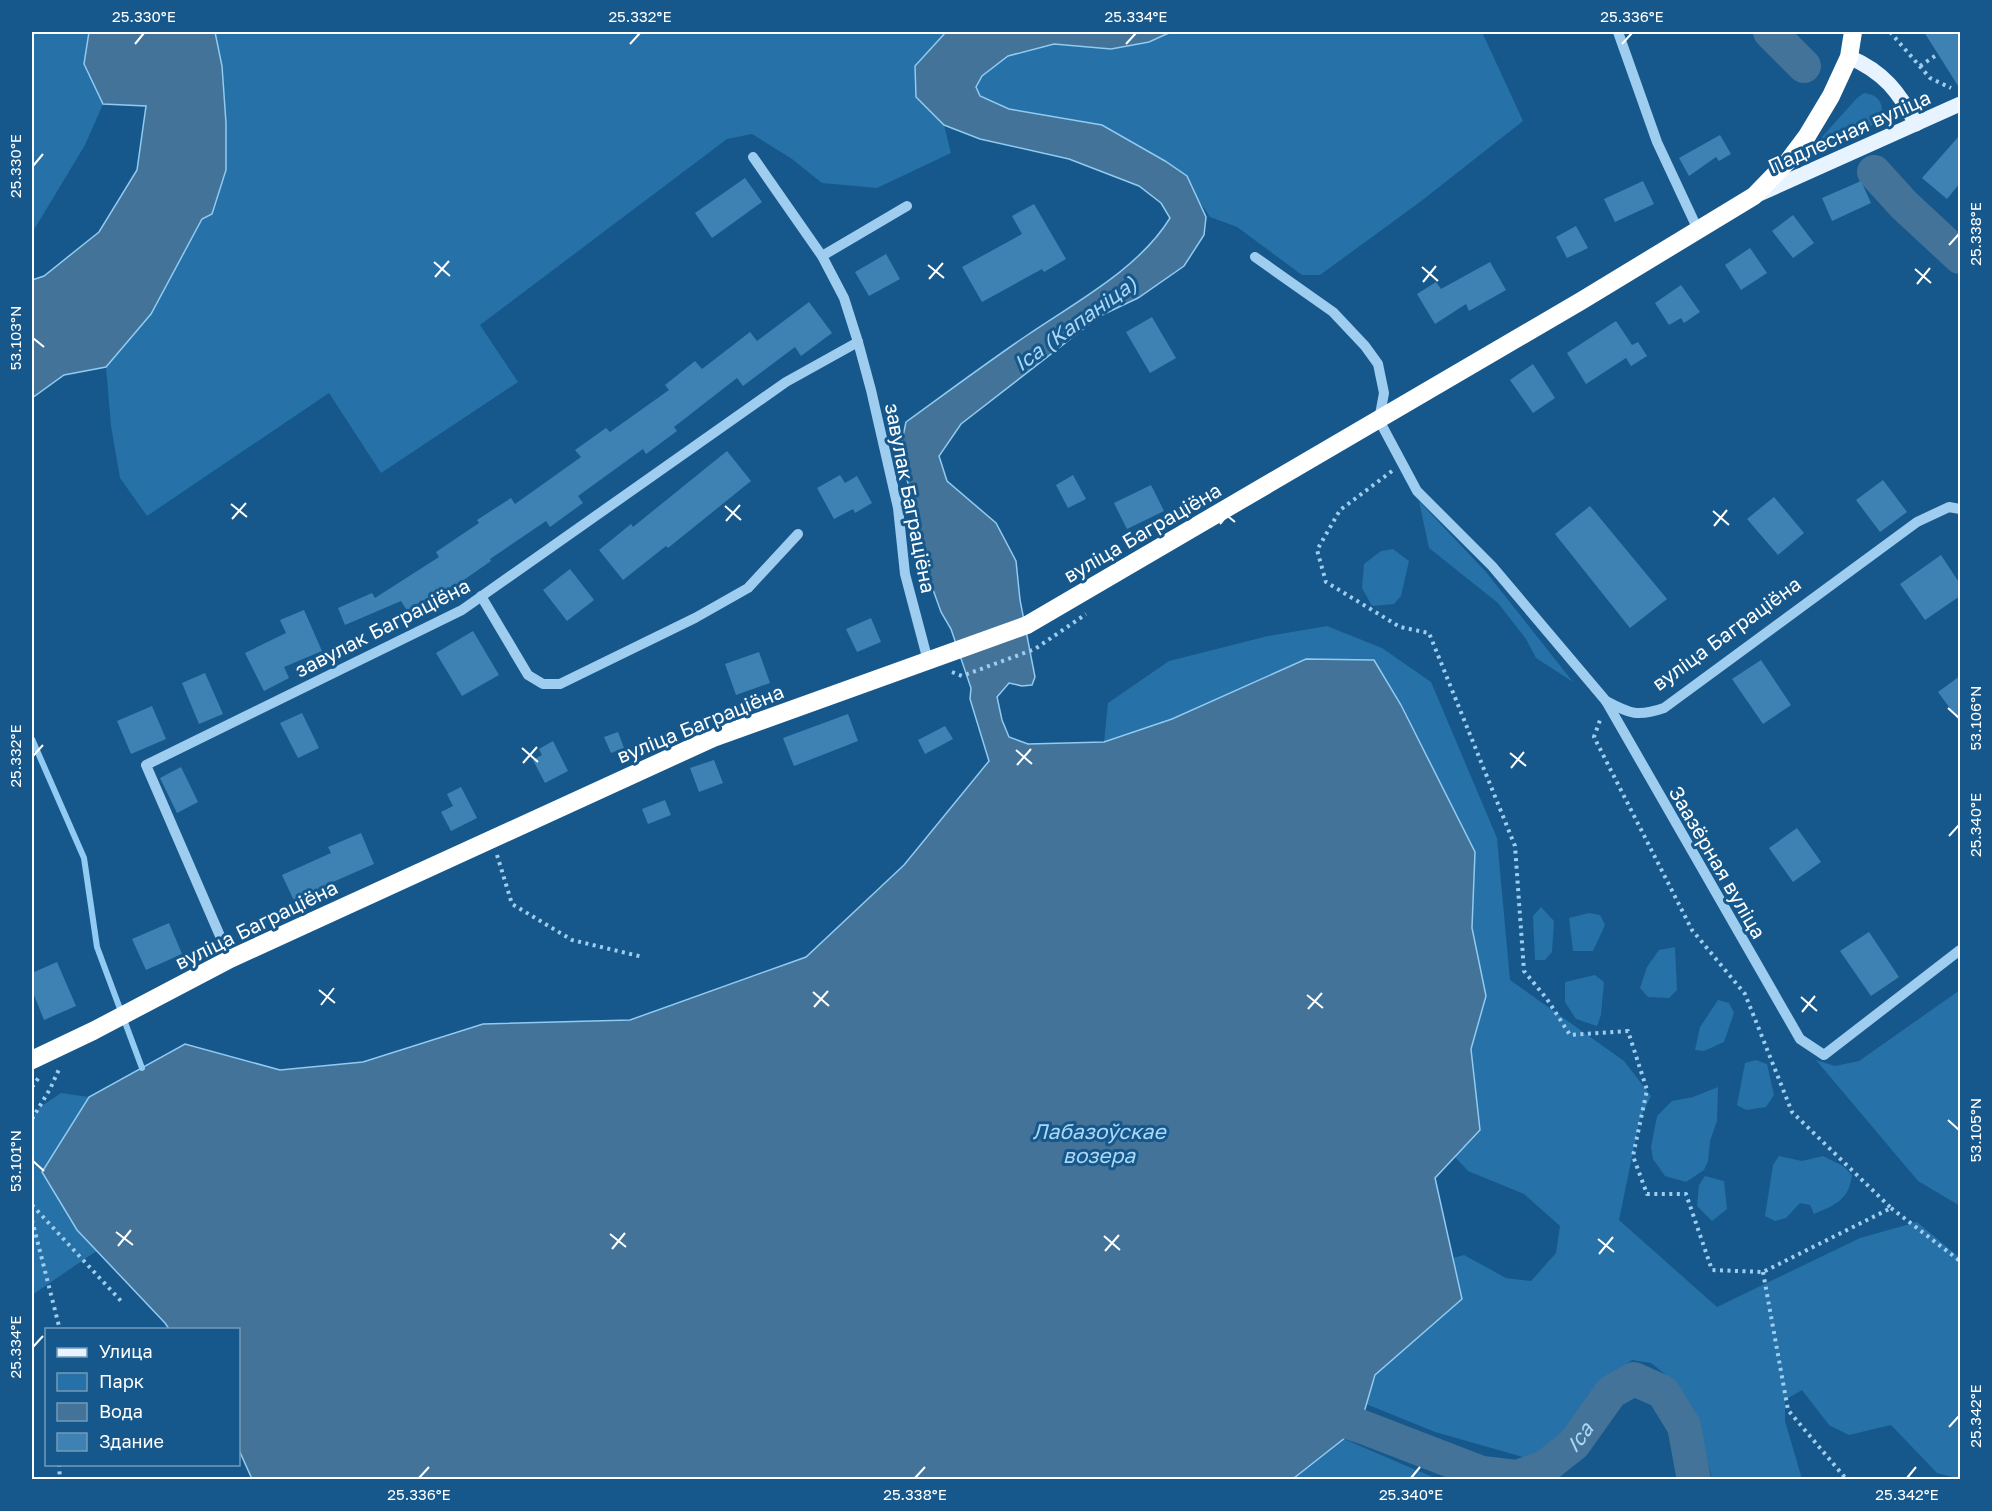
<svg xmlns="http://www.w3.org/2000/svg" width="1992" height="1511" font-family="'Golos Text',sans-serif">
<rect width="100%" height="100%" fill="#16588b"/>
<g fill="#2571a8">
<path d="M32 32H89L84 64 103 104 85 145 32 233Z"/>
<path d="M215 32H946L915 66 916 97 944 125 951 153 877 188 822 183 792 159 752 134 727 139 480 325 518 382 381 473 329 393 147 516 120 478 111 426 106 367 151 314 226 170V123L222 66Z"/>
<path d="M1171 32H1482L1523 121 1420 202 1320 275H1302L1237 227 1210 217 1193 192 1187 176 1165 161 1102 125 1009 109 980 96 975 87 982 76 1008 56 1054 44 1111 49 1149 42Z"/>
<path d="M1864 93C1881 95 1884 106 1881 121L1826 147 1822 143 1821 138 1857 98Z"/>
<path d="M1419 501 1486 572 1573 682 1536 658 1526 639 1498 603 1429 548Z"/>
<path d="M1393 549 1409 561 1401 596 1394 604 1372 606 1362 588 1364 564 1381 551Z"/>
<path d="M1327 626 1382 648 1431 682 1497 838 1510 980 1624 1061 1651 1096 1640 1118 1619 1220 1717 1307 1860 1238 1917 1222 1960 1258V1479L1937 1473 1891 1425 1849 1435 1829 1425 1802 1390 1785 1400V1421L1802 1479H1712L1697 1419 1675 1382 1651 1363 1632 1360C1621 1368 1609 1376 1600 1387 1573 1416 1566 1449 1523 1457L1435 1432 1366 1404 1377 1373 1462 1299 1453 1258 1464 1255 1506 1278 1531 1281 1556 1253 1560 1226 1524 1194 1468 1171 1455 1157 1480 1130 1471 1049 1486 996 1472 928 1475 852 1401 705 1374 660 1172 719 1104 742 1108 703 1169 661 1268 636Z"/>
<path d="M1541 907 1554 921 1552 952 1545 960H1535L1533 916Z"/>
<path d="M1589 913 1600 915 1605 925 1593 951H1573L1569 918Z"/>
<path d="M1675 947 1677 990 1669 998 1648 997 1640 988 1647 967 1659 950Z"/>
<path d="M1595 975 1604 982 1601 1015 1597 1026 1576 1019 1565 1002V982Z"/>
<path d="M1960 990V989V1206L1918 1181 1816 1060 1835 1066 1859 1061Z"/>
<path d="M1718 1000 1729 1003 1734 1013 1724 1042 1704 1051 1695 1050 1700 1027Z"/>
<path d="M1756 1060 1767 1064 1774 1095 1766 1107 1746 1110 1737 1105 1745 1063Z"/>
<path d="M1718 1087 1717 1121 1710 1141 1708 1161 1704 1170 1686 1182 1665 1176 1653 1159 1651 1147 1657 1116 1672 1101 1693 1097Z"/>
<path d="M61 1093 89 1097 42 1172 77 1230 98 1250 32 1295V1117L40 1107Z"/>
<path d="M1779 1156 1802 1161 1823 1156 1843 1166 1852 1175C1849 1200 1835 1205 1814 1214L1810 1205 1800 1203 1786 1218 1775 1221 1765 1216 1773 1165Z"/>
<path d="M1705 1176 1724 1181 1727 1209 1712 1221 1697 1206 1699 1185Z"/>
<path d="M1344 1439 1437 1479 1294 1480 1293 1478Z"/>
</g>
<g fill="#437398" stroke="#91caf2" stroke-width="1.5">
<path d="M89 32H215L222 66 226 123V170L212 214 202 219 151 314 106 367 64 375 32 398V280L44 276 99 232 137 170 146 106 103 104 84 64Z"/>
<path d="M946 32H1171L1149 42 1111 49 1054 44 1008 56 982 76 976 87 980 96 1009 109 1102 125 1165 161 1187 176 1206 217 1204 235 1184 266 1138 298 1100 316 961 424 939 456 947 481 996 523 1016 561 1020 600 1035 677 1032 685 1022 686 1009 683 997 697 1002 720 1009 737 1028 744 1104 742 1172 719 1306 659 1374 660 1401 705 1475 852 1472 928 1486 996 1471 1049 1480 1130 1435 1178 1462 1299 1375 1375 1360 1426 1294 1478V1480L252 1479 239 1450 238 1330 169 1329 165 1323 77 1230 42 1172 89 1097 185 1044 280 1070 363 1062 483 1024 630 1020 806 957 904 865 989 761 970 699 971 688 951 629 941 612 921 556 912 500 900 450 906 422C946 393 985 364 1026 336 1074 303 1139 269 1170 218L1161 203 1139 186 1069 159 980 139 944 125 916 97 915 66Z"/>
</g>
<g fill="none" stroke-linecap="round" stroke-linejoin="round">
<path stroke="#91caf2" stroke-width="6" d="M32 739 84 858 97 947 142 1068"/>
<g stroke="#437398" stroke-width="34">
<path d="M1770 32 1804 66"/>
<path d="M1874 172 1904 205 1960 257"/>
<path id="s1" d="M1316 1412 1360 1426 1482 1473 1517 1477 1545 1467 1574 1444 1611 1392 1634 1379 1663 1392 1684 1426 1694 1480"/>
</g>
</g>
<g fill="#3e82b4">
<path d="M1924 32H1960V89L1938 54Z"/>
<path d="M1720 135 1731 154 1719 161 1716 157 1689 176 1679 158Z"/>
<path d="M1960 135V183L1947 199 1922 178Z"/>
<path d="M745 178 762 202 712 238 695 213Z"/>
<path d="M1643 181 1654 204 1615 222 1604 199Z"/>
<path d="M1861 181 1871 203 1832 221 1822 198Z"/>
<path d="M1034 204 1066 259 1044 272 1042 269 982 302 962 267 1022 234 1012 216Z"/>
<path d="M1793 215 1814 243 1793 258 1772 231Z"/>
<path d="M1576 226 1588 248 1567 258 1556 237Z"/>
<path d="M1750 248 1767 273 1741 290 1725 265Z"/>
<path d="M886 254 900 279 869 296 855 272Z"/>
<path d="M1490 262 1506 290 1469 311 1466 304 1435 324 1417 294 1436 282 1441 289Z"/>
<path d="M1681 285 1700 312 1684 323 1681 318 1669 325 1655 303Z"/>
<path d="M809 302 832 333 801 356 795 347 743 386 737 378 674 427 677 431 646 454 643 449 578 496 583 503 550 527 546 521 490 559 491 561 445 593 448 597 413 620 401 601 345 625 338 608 372 593 375 598 439 557 436 552 479 523 477 520 511 498 515 504 581 457 575 450 606 428 610 432 669 390 665 385 695 361 702 369 750 332 757 341Z"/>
<path d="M1152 317 1176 358 1150 373 1126 332Z"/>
<path d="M1616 321 1632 345 1638 342 1647 356 1631 366 1626 358 1586 384 1567 353Z"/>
<path d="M1533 364 1555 398 1533 413 1510 380Z"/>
<path d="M727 451 751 481 668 548 666 546 623 580 599 550 631 524 633 527Z"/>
<path d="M840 475 845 483 857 476 872 503 855 513 853 509 834 519 817 488Z"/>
<path d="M1073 475 1086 499 1068 508 1056 485Z"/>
<path d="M1883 480 1907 512 1880 532 1856 500Z"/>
<path d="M1151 485 1164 511 1127 529 1114 503Z"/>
<path d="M1774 497 1804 533 1778 555 1747 519Z"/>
<path d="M1590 506 1667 599 1630 628 1555 534Z"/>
<path d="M1941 555 1960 584V596L1925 620 1900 584Z"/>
<path d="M570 569 594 600 567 621 543 590Z"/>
<path d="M304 610 322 651 284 667 289 678 264 691 245 653 286 633 280 620Z"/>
<path d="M871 618 881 642 857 652 846 629Z"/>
<path d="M473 631 499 675 462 696 436 653Z"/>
<path d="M759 652 770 683 736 695 725 664Z"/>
<path d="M1761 660 1791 705 1763 724 1732 679Z"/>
<path d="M205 673 223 714 199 724 182 683Z"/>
<path d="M1960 676V722L1938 692Z"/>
<path d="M152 706 166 739 131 754 117 721Z"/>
<path d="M302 713 319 748 298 758 280 723Z"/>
<path d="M848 714 858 741 794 766 783 738Z"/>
<path d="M945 726 953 739 925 754 918 740Z"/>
<path d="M618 732 624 748 611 753 604 737Z"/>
<path d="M553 741 568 771 545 783 533 760 542 755 539 749Z"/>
<path d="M714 760 723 783 699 792 690 768Z"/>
<path d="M181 767 198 802 177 813 160 778Z"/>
<path d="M461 787 477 818 451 831 441 812 453 806 447 794Z"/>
<path d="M665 800 671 815 648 824 642 809Z"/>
<path d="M1797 828 1821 862 1793 882 1769 848Z"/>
<path d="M361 833 374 864 326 885 329 892 297 907 282 875 331 853 328 847Z"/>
<path d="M169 923 182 954 146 970 132 939Z"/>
<path d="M1869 932 1899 977 1871 996 1840 951Z"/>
<path d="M57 962 76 1006 44 1020 32 990V973Z"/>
</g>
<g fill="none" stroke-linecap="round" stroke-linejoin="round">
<g stroke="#9fcdef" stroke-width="4" stroke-dasharray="3 4.5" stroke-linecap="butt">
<path d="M1890 32 1930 78 1951 88"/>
<path d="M1920 66 1938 54"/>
<path d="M1392 471 1340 510 1317 550 1326 582 1400 627 1429 633 1515 846 1524 971 1547 999 1570 1035 1628 1031 1647 1090 1633 1156 1647 1194H1686L1712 1270 1763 1272 1891 1208 1792 1112 1745 994 1692 930 1594 737 1600 720"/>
<path d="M952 672 962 676 1035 649 1086 614"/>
<path d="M497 855 512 904 572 940 643 957"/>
<path d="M32 1087 40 1076"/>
<path d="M32 1119 50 1089 60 1067"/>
<path d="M32 1205 121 1301"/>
<path d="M1891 1208 1960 1261"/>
<path d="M32 1220 60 1330"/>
<path d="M1763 1272 1788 1410 1847 1480"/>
<path d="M59 1464 60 1480"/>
</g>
<g stroke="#9fcdef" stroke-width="10">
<path d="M1618 32 1657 142 1699 232"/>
<path d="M753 157 822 256 907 206"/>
<path d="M822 256 844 298 858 342 871 390 898 508 905 574 928 661"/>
<path d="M1255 257 1333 312 1365 346 1378 364 1384 393 1379 420 1417 491 1492 566 1606 701C1630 714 1638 717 1664 708L1917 522 1949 507 1960 509"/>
<path d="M481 596 528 675 543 684H560L695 618 748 588 798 534"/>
<path d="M1606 701 1800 1039 1824 1055 1960 950"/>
<path d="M230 959 146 765 462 610 786 382 858 342"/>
</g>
<g stroke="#e7f3ff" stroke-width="15">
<path d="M1849 57C1884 72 1899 92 1916 124"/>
<path d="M1757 195 1960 104"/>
</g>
<path stroke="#fff" stroke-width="18" d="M32 1060 93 1031 230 959 713 738 1027 625 1581 301 1754 196 1789 160 1807 136 1831 96 1849 57 1853 32"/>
</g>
<path fill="none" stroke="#fff" stroke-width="2" d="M135 44 144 33M630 44 640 33M1126 44 1136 33M1622 44 1632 33M33 166 43 154M1949 245 1959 234M434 262 450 276M928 265 944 278M1422 267 1438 281M1915 269 1931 283M435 277 449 261M929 279 943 263M1423 282 1436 266M1917 284 1930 268M33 338 44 347M231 504 247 517M725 506 741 520M1219 509 1235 522M1713 511 1729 525M232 519 246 503M726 521 740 505M1220 524 1234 507M1714 526 1727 510M1948 708 1959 718M522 748 538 762M1016 750 1032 764M1510 753 1526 766M33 756 43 745M523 763 537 747M1017 765 1031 749M1511 768 1524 752M1949 836 1959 825M319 990 335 1003M813 992 829 1006M1307 995 1323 1008M1801 997 1817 1011M321 1005 334 988M814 1007 828 991M1308 1009 1322 993M1802 1012 1815 996M1948 1120 1959 1130M33 1161 44 1171M116 1232 133 1245M610 1234 626 1247M1104 1236 1120 1250M1598 1239 1614 1252M118 1246 131 1230M612 1249 625 1233M1105 1251 1119 1235M1599 1254 1613 1237M33 1347 43 1336M1949 1427 1959 1416M419 1478 429 1467M915 1478 925 1467M1411 1478 1420 1467M1907 1478 1916 1467"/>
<g text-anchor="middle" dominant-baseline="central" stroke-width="6" stroke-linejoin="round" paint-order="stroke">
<g font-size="20" fill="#fff" stroke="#16588b">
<text transform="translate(1849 131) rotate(-24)">Падлесная вуліца</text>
<text transform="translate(911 498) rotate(79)">завулак Баграціёна</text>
<text transform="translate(1142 532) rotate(-30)">вуліца Баграціёна</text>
<text transform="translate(382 627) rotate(-27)">завулак Баграціёна</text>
<text transform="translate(1726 633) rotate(-36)">вуліца Баграціёна</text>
<text transform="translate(700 723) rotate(-22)">вуліца Баграціёна</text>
<text transform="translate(1718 862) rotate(60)">Заазёрная вуліца</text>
<text transform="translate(256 924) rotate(-26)">вуліца Баграціёна</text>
</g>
<g font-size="21" font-style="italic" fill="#abd7f6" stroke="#16588b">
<text transform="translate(1075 323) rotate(-36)">Іса (Капаніца)</text>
<text x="1099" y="1131">Лабазоўскае<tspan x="1099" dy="24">возера</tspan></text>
<text stroke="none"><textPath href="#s1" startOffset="288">Іса</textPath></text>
</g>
</g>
<rect width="1992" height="1511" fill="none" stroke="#16588b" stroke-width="66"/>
<rect x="45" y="1328" width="195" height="138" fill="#16588b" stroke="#739bb9" stroke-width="1.5"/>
<rect x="57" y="1348" width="30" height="9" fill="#e7f3ff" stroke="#739bb9" stroke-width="1.5"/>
<text x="99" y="1358" font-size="18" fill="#ffffff">Улица</text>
<rect x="57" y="1373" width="30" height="18" fill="#2571a8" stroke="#739bb9" stroke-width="1.5"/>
<text x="99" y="1388" font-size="18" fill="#ffffff">Парк</text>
<rect x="57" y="1403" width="30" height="18" fill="#437398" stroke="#739bb9" stroke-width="1.5"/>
<text x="99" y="1418" font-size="18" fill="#ffffff">Вода</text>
<rect x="57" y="1433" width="30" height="18" fill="#3e82b4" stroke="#739bb9" stroke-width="1.5"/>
<text x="99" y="1448" font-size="18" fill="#ffffff">Здание</text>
<rect x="33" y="33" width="1926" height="1445" fill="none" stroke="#fff" stroke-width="2"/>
<g font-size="15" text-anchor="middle" fill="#fff">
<text x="144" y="22">25.330°E</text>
<text x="640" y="22">25.332°E</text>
<text x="1136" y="22">25.334°E</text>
<text x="1632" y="22">25.336°E</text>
<text transform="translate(16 166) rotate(-90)" y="5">25.330°E</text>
<text transform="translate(1976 234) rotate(-90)" y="5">25.338°E</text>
<text transform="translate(16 338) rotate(-90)" y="5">53.103°N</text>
<text transform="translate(1976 718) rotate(-90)" y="5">53.106°N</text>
<text transform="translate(16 756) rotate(-90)" y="5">25.332°E</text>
<text transform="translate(1976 825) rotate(-90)" y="5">25.340°E</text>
<text transform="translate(1976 1130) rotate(-90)" y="5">53.105°N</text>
<text transform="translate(16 1161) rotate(-90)" y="5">53.101°N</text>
<text transform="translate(16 1347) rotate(-90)" y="5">25.334°E</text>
<text transform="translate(1976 1416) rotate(-90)" y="5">25.342°E</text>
<text x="419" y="1500">25.336°E</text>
<text x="915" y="1500">25.338°E</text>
<text x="1411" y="1500">25.340°E</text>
<text x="1907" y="1500">25.342°E</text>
</g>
</svg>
